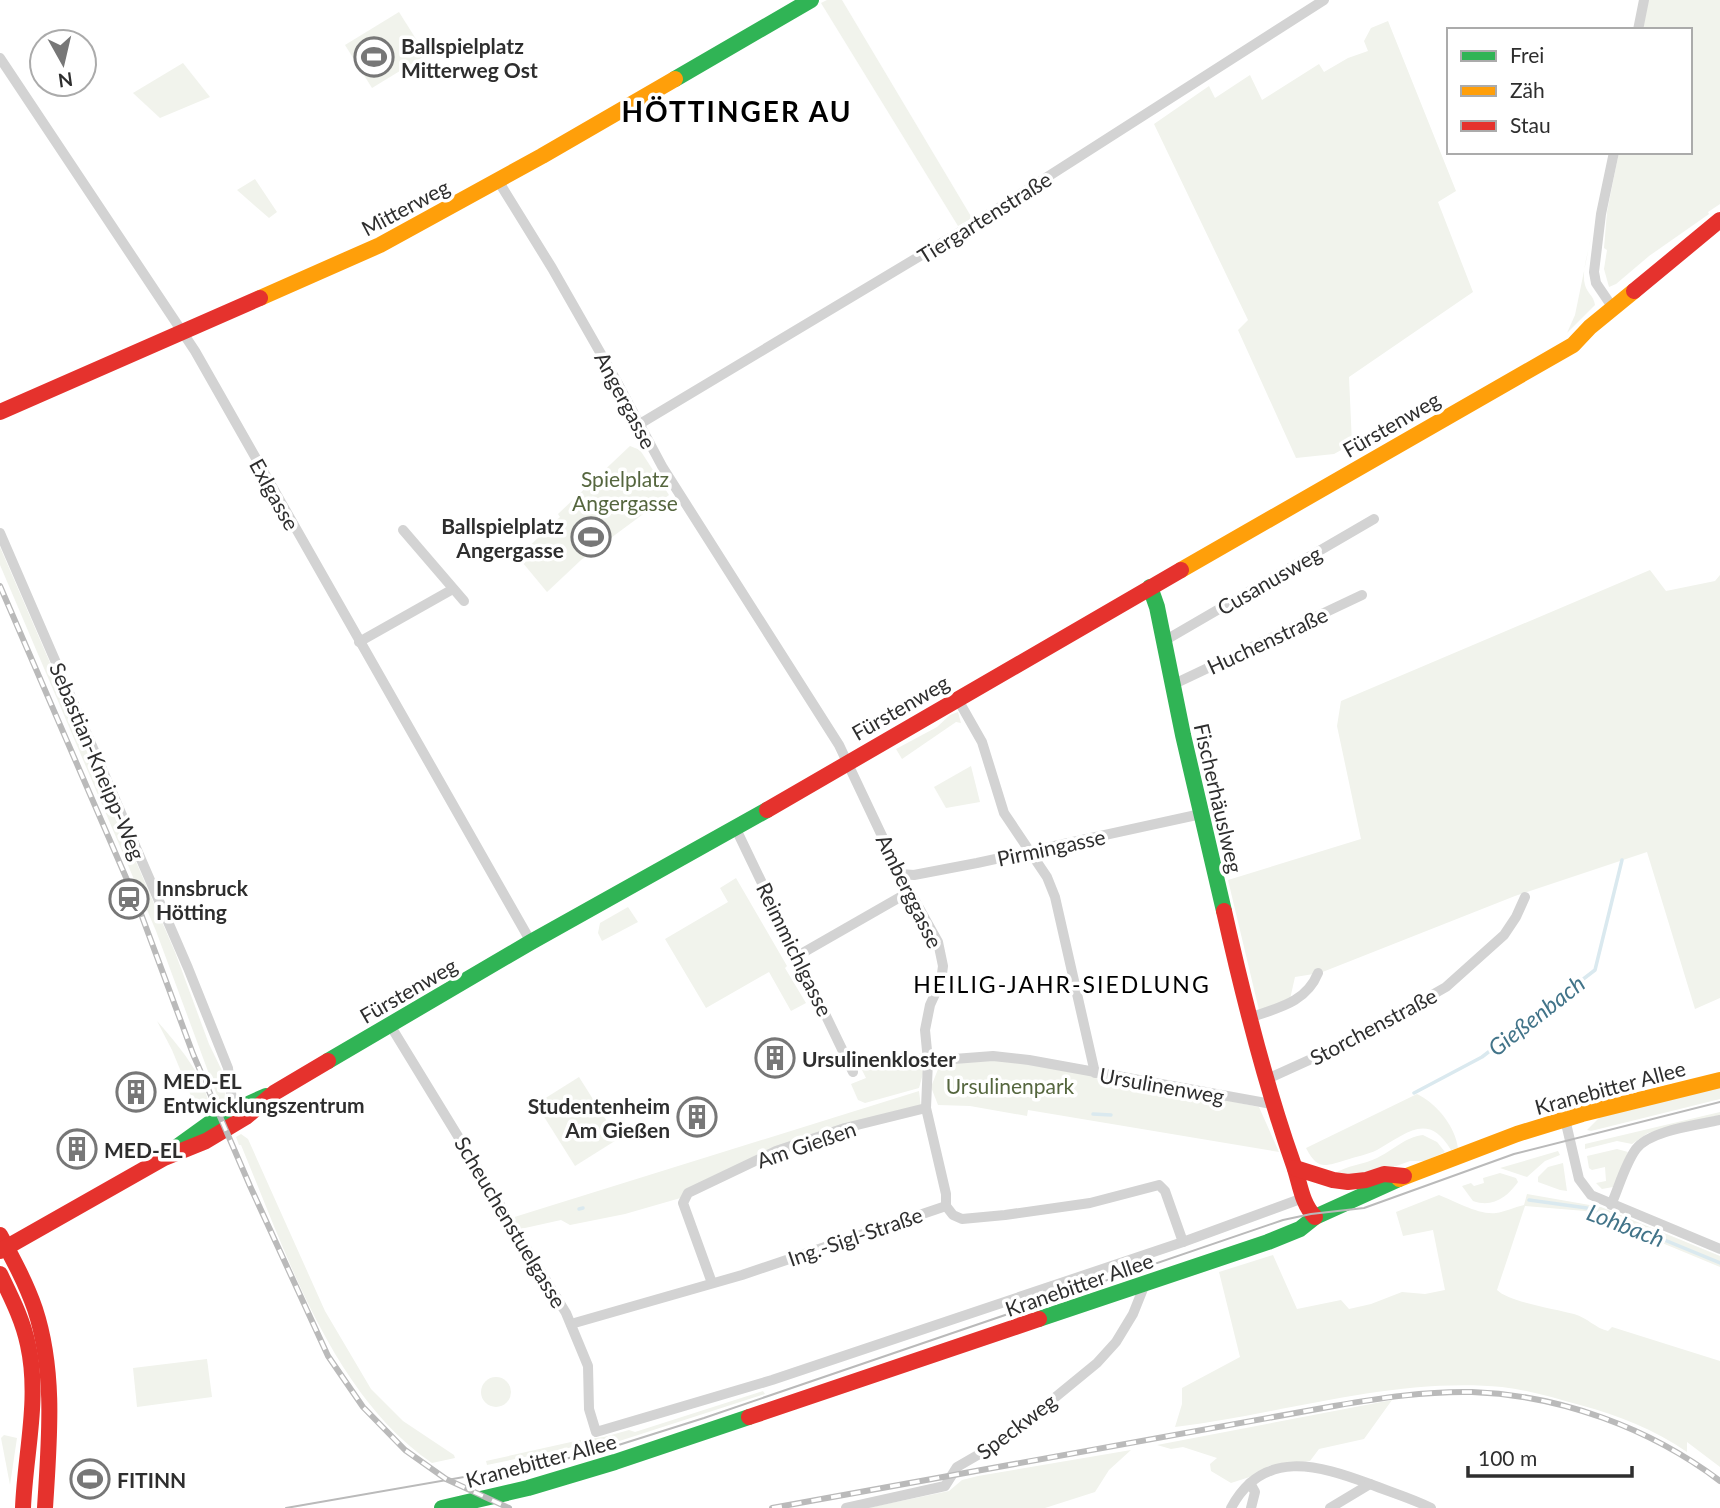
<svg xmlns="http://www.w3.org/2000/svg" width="1720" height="1508" font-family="Lato,sans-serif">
<rect width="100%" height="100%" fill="#fff"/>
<g fill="#f1f3ec">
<path d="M827 0H842L972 218 958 226 821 3Z"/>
<path d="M1648 0H1720V204L1708 212 1709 214 1649 256 1616 284 1609 287 1604 269 1607 250 1604 248 1607 212 1619 152H1690V30H1642Z"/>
<path d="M399 12 426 55 372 88 345 45Z"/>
<path d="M1388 21 1456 191 1438 202 1473 292 1349 377 1352 444 1334 454 1296 458 1238 330 1248 320 1154 124 1209 86 1215 98 1250 75 1262 100 1319 64 1324 72 1348 58 1368 51 1364 41 1371 28Z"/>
<path d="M183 63 210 97 160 118 133 93Z"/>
<path d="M255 179 277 212 269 218 237 190Z"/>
<path d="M1591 237C1589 251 1581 271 1585 285 1587 293 1594 296 1595 305L1567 333 1575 315Z"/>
<path d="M630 446 640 450 669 495 581 560 547 592 518 557 560 517 558 514Z"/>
<path d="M0 547 175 952 209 1044 226 1079 225 1100 219 1101 156 931 0 565Z"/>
<path d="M1650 570 1666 591 1715 581 1720 575V998L1695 1009 1647 852 1515 896 1320 973 1295 977 1290 999 1259 1010 1228 880 1361 839 1337 726 1341 701Z"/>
<path d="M958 712 961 723 956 722 902 759 896 749 937 727 950 715Z"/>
<path d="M971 766 980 802 946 808 934 787Z"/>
<path d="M736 878 787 966 785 968 806 1003 791 1011 769 972 706 1008 665 939 728 902 720 888Z"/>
<path d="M628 907 638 922 602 941 598 933 600 923Z"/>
<path d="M157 1021C178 1045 205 1076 210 1109L199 1115 172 1050Z"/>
<path d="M923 1053 924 1070 919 1088 865 1103 858 1100 851 1084 866 1078 859 1064Z"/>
<path d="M993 1056 1095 1073 1259 1107 1279 1152 1028 1110 1027 1116 970 1106 938 1105 931 1087 942 1059Z"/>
<path d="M579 1077 618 1139 575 1166 536 1104Z"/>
<path d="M1720 1086V1099L1591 1131 1587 1130 1601 1116Z"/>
<path d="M919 1091 921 1107 776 1151 684 1197 625 1214 570 1225 561 1220 516 1230 508 1219Z"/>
<path d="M1417 1094C1437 1104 1455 1126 1458 1148L1451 1150C1428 1111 1406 1134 1377 1150 1367 1155 1357 1156 1346 1160 1325 1166 1318 1171 1306 1148Z"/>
<path d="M1720 1112V1115L1648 1133 1632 1144 1617 1141 1585 1149V1144Z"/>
<path d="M241 1134 248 1139 325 1311 371 1389 403 1421 454 1455 455 1458 432 1463C332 1395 286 1253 241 1145H239L236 1137Z"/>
<path d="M1423 1135 1437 1142 1445 1152 1425 1161H1410L1369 1176 1334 1174C1347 1165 1363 1165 1377 1158 1392 1151 1405 1137 1423 1135Z"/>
<path d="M1617 1149 1628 1152 1613 1187 1602 1189 1596 1183 1606 1181 1605 1167 1592 1170 1589 1168 1587 1156Z"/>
<path d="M1558 1151 1560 1155 1545 1161 1527 1177 1500 1168Z"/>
<path d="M1563 1163 1567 1191 1560 1190 1538 1182V1177L1548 1167Z"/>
<path d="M1500 1173 1516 1178 1518 1182C1507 1197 1493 1208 1473 1201L1462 1186 1471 1183 1474 1186 1484 1183 1483 1178Z"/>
<path d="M1527 1194 1601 1207 1720 1256V1267L1585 1211 1525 1206 1497 1290C1509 1302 1556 1309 1574 1314 1588 1318 1595 1328 1608 1331L1612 1327 1720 1361V1467L1687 1442V1452C1655 1430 1618 1415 1580 1405 1555 1398 1529 1390 1502 1387 1392 1377 1283 1414 1175 1427L1182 1404V1388L1240 1357 1219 1272 1273 1255 1297 1309 1341 1300 1349 1309 1371 1304 1402 1292 1425 1294 1445 1290 1433 1230 1403 1236 1396 1212 1439 1195C1455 1201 1478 1215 1496 1213 1505 1212 1514 1207 1524 1205Z"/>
<path d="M207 1359 212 1397 137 1407 133 1368Z"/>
<circle cx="496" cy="1392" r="15"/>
<path d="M763 1391 765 1394 604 1446 602 1441 487 1465 486 1461 580 1440 604 1437 629 1430 635 1432Z"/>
<path d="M1392 1400 1364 1439 1319 1449 1310 1461 1268 1466 1262 1473 1231 1483 1211 1471 1210 1464 1217 1458 1183 1447 1171 1449 1157 1445Z"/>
<path d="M4 1435 17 1438 10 1485 1 1438Z"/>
<path d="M1131 1450 1109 1470 1095 1492 1045 1508H867L949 1491 962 1480 978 1476Z"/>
</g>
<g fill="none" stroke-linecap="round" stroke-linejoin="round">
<g stroke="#dae9ef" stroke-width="3.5">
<path d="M1414 1093 1482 1057 1595 970 1622 860"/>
<path d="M1093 1114 1111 1115"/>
<path d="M1529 1200 1587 1208 1720 1263"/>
<path d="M579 1209 583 1208"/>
</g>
<g stroke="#d3d3d3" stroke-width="10">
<path d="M1638 30 1644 0"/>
<path d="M0 58 195 351 531 942"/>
<path d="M501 178 502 187 552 268 617 382 663 468 839 745 900 874 938 942 943 966 941 981 930 1005 925 1030 928 1061 926 1108"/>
<path d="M1613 308 1596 283 1594 272 1601 214 1614 152"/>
<path d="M638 425 980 220 1324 0"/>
<path d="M403 530 464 601"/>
<path d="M0 533 188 968 228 1068 233 1108"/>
<path d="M1164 641 1374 519"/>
<path d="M359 642 453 589"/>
<path d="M1172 685 1362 595"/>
<path d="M957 698 982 742 1004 813 1047 877 1055 897 1095 1073"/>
<path d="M735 827 853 1072"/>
<path d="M900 874 914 875 977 863 1201 814"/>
<path d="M799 955 909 892"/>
<path d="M1249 1018C1277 1008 1306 1003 1318 973"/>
<path d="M390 1025 566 1313 588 1366 589 1409 596 1432 772 1380 1183 1242 1303 1198"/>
<path d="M928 1061 993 1056 1029 1060 1272 1104"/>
<path d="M1265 1080 1351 1041 1446 987 1504 935 1516 917 1525 897"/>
<path d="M1565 1119 1579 1179 1591 1195 1720 1249"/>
<path d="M1611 1205C1619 1187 1625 1164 1636 1149 1650 1130 1698 1125 1720 1120"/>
<path d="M712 1283 683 1203 688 1193 776 1151 845 1128 926 1108 946 1194V1206"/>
<path d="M571 1324 742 1275 946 1206 953 1215 962 1219 1005 1215 1090 1203 1159 1185 1165 1191 1183 1242"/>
<path d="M1250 1483 1255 1492 1251 1508"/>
<path d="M846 1508 945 1486 957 1467 1002 1441 1097 1363 1116 1342 1133 1314 1145 1284"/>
<path d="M1231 1508C1263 1448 1319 1465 1370 1484 1390 1492 1411 1498 1431 1508"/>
<path d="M1330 1508 1370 1484"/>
</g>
<g stroke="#30b455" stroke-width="16">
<path d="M675 79 811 0"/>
<path d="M1150 587 1157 607 1183 735 1224 911"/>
<path d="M328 1061 531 942 767 810"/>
<path d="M174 1149 217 1118 266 1096"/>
<path d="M1039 1319 1268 1242 1300 1229 1315 1217 1399 1179"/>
<path d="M442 1508 528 1488 615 1462 749 1417"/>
</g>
<g stroke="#ff9f0a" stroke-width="16">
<path d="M260 298 380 245 542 156 675 79"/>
<path d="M1181 570 1573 345 1590 327 1634 291"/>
<path d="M1399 1179 1517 1134 1582 1114 1720 1080"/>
</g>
<g stroke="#e5322d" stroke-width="16">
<path d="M1634 291 1720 220"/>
<path d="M0 412 260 298"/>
<path d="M767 810 1181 570"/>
<path d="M1224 911C1243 996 1264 1081 1293 1163 1300 1182 1301 1203 1315 1217"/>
<path d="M1295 1168 1333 1180 1348 1182 1366 1180 1384 1174 1404 1176"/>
<path d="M0 1235C13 1259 26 1283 35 1309 56 1373 49 1442 45 1508"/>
<path d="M0 1251 164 1158 206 1141 246 1117 274 1093 328 1061"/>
<path d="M0 1274C11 1297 23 1320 28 1345 40 1399 25 1454 23 1508"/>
<path d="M749 1417 1039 1319"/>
</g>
<path stroke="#bababa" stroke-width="2" d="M286 1508 561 1460 609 1448 704 1418 1283 1220 1311 1214 1364 1208 1514 1154 1720 1102"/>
<g stroke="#bababa" stroke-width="6">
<g id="rail">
<path d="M0 586 137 903 193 1054 250 1186 328 1356 363 1407 405 1450 446 1479 509 1508"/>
<path d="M772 1508 1334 1406C1380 1398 1426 1391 1472 1392 1560 1395 1650 1428 1720 1481"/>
</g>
</g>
<use href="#rail" stroke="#fff" stroke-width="3.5" stroke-dasharray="10" stroke-linecap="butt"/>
</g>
<defs>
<g id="stadium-ring" transform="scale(2.0125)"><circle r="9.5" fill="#fff" stroke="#777" stroke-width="1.5"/><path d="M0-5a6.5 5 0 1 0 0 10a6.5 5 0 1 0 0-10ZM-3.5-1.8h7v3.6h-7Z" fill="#777"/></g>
<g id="station-ring" transform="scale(2.0125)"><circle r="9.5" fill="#fff" stroke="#777" stroke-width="1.5"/><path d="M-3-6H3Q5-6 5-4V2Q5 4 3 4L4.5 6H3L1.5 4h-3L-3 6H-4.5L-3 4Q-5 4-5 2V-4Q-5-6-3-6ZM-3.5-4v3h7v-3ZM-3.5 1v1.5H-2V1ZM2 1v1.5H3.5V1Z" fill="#777"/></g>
<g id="building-ring" transform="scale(2.0125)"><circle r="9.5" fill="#fff" stroke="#777" stroke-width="1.5"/><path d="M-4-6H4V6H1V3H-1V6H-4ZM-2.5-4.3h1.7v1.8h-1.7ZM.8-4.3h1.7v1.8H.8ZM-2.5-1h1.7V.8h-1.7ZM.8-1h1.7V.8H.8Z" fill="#777"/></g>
</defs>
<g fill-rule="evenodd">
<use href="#stadium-ring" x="374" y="57"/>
<use href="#stadium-ring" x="591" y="537"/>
<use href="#station-ring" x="129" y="899"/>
<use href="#building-ring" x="775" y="1058"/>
<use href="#building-ring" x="136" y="1092"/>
<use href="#building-ring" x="697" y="1117"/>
<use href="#building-ring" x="77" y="1149"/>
<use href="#stadium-ring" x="90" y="1479"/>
</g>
<g text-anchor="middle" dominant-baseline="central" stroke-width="7" stroke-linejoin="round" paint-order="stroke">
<g font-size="21" font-weight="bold" fill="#2e2e2e" stroke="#fff" text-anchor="start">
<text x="401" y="45">Ballspielplatz<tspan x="401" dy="24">Mitterweg Ost</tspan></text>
<text x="564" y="525" text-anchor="end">Ballspielplatz<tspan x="564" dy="24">Angergasse</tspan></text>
<text x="156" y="887">Innsbruck<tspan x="156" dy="24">Hötting</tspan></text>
<text x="802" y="1058">Ursulinenkloster</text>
<text x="163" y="1080">MED-EL<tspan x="163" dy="24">Entwicklungszentrum</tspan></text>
<text x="670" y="1105" text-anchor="end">Studentenheim<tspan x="670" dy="24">Am Gießen</tspan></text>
<text x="104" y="1149">MED-EL</text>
<text x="117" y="1479">FITINN</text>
</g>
<g font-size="21" fill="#2e2e2e" stroke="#fff">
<text transform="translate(405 207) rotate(-28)">Mitterweg</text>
<text transform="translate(984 217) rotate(-32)">Tiergartenstraße</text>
<text transform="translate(626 400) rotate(62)">Angergasse</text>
<text transform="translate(1391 424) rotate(-30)">Fürstenweg</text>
<text transform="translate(275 494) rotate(61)">Exlgasse</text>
<text transform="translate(1269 580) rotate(-30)">Cusanusweg</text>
<text transform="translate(1267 640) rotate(-25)">Huchenstraße</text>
<text transform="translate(900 707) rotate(-30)">Fürstenweg</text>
<text transform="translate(98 761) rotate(67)">Sebastian-Kneipp-Weg</text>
<text transform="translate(1219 798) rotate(77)">Fischerhäuslweg</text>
<text transform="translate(1051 847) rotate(-12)">Pirmingasse</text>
<text transform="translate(910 891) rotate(64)">Amberggasse</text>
<text transform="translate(795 949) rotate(64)">Reimmichlgasse</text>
<text transform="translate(408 990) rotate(-30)">Fürstenweg</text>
<text transform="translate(1373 1026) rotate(-28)">Storchenstraße</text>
<text transform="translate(1162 1085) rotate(10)">Ursulinenweg</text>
<text transform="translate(1610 1087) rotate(-15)">Kranebitter Allee</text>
<text transform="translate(806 1144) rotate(-19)">Am Gießen</text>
<text transform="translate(511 1222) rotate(59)">Scheuchenstuelgasse</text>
<text transform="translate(855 1236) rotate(-19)">Ing.-Sigl-Straße</text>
<text transform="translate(1079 1284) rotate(-19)">Kranebitter Allee</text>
<text transform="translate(1016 1426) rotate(-37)">Speckweg</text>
<text transform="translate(541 1460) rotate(-15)">Kranebitter Allee</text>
</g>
<g font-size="21" fill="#55663e" stroke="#fff">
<text x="625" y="478">Spielplatz<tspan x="625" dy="24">Angergasse</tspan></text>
<text x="1010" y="1085">Ursulinenpark</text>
</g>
<g font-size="23" letter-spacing="2" fill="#000" stroke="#fff">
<text x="1062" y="984">HEILIG-JAHR-SIEDLUNG</text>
</g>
<g font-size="23" font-style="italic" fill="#427489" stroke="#fff">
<text transform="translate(1536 1015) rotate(-38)">Gießenbach</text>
<text transform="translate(1626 1225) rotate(21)">Lohbach</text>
</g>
<g font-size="28" font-weight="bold" letter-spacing="2" fill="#000" stroke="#fff">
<text x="737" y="111">HÖTTINGER AU</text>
</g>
</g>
<rect x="1447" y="28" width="245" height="126" fill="#ffffff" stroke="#ababab" stroke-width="2"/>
<rect x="1461" y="51" width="35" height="10" fill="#30b455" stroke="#ababab" stroke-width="2"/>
<text x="1510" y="63" font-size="21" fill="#2e2e2e">Frei</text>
<rect x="1461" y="86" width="35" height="10" fill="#ff9f0a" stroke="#ababab" stroke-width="2"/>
<text x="1510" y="98" font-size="21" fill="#2e2e2e">Zäh</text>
<rect x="1461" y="121" width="35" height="10" fill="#e5322d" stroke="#ababab" stroke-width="2"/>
<text x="1510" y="133" font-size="21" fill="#2e2e2e">Stau</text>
<g transform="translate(63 63) rotate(172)"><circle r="33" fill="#ffffff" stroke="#ababab" stroke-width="2"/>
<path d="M0-5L12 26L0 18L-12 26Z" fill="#777777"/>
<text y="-10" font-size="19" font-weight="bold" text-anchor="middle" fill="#2e2e2e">N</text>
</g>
<path d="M1468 1466v10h164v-10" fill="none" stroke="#2e2e2e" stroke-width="3.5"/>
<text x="1478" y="1466" font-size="21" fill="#2e2e2e" stroke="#ffffff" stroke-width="5" paint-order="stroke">100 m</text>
</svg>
